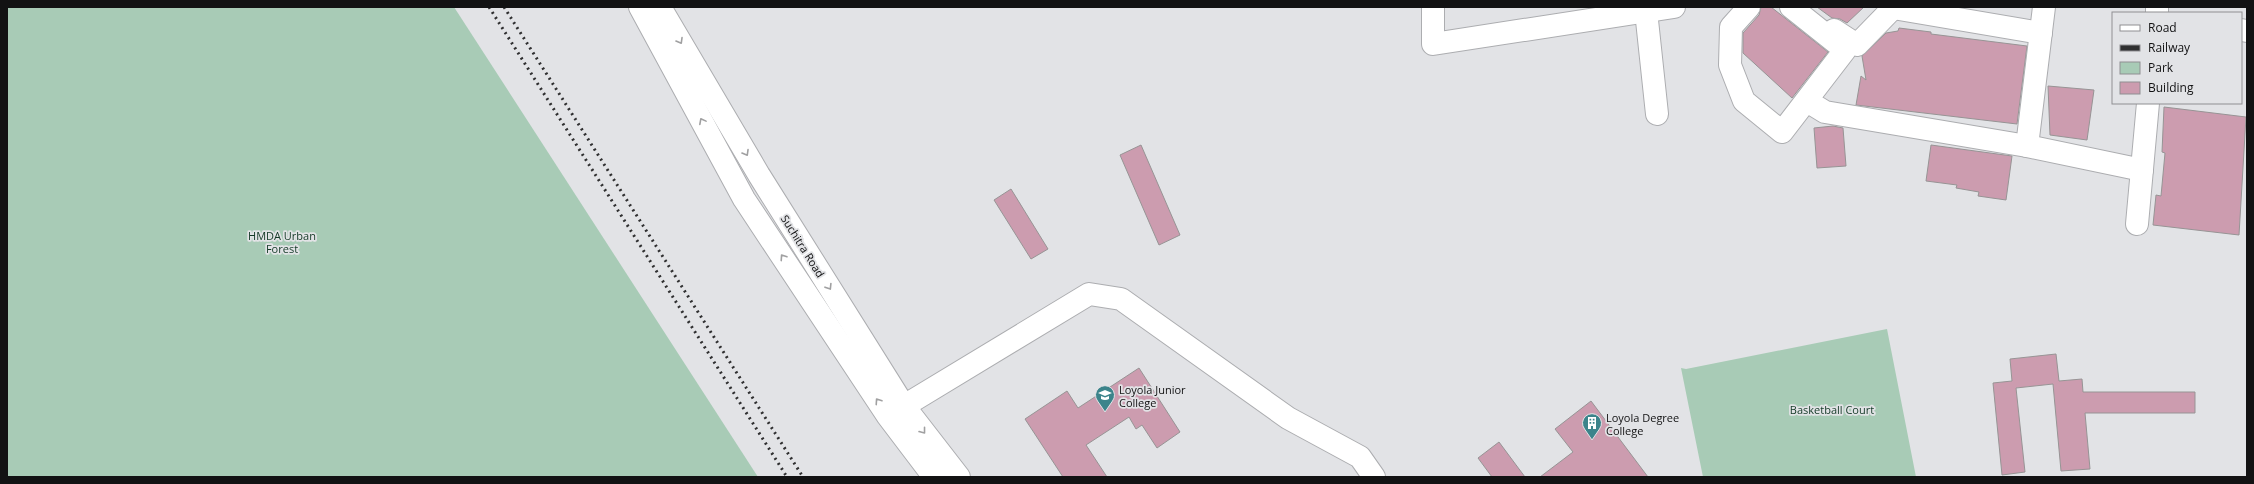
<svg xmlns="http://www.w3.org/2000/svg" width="2254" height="484" font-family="'Open Sans',sans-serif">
<rect width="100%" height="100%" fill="#e2e3e6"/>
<g fill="#a8cbb6">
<path d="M7 7H454L758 477H7Z"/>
<path d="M1887 329 1916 477H1703L1681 368 1686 369Z"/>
</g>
<g fill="#cc9caf" stroke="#979495">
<path d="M1761 7H1771L1828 52 1792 98 1743 53V33L1759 15Z"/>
<path d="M1817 7H1864L1847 23 1840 19 1832 18Z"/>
<path d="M1899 28 1931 32V34L2027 46 2017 124 1856 105 1861 76 1866 80 1862 56 1886 33 1898 31Z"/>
<path d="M2048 86 2094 90 2087 140 2050 135Z"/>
<path d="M2164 107 2246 117 2239 235 2153 225 2156 195 2161 196 2165 153 2162 152Z"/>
<path d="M1833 126 1843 128 1846 166 1817 168 1814 128Z"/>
<path d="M1141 145 1180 235 1159 245 1120 155Z"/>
<path d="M1931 145 2012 156 2006 200 1978 196 1979 192 1956 188 1957 185 1926 181Z"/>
<path d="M1011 189 1048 249 1031 259 994 200Z"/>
<path d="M2056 354 2059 381 2082 379 2083 392H2195V413H2085L2090 469 2061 471 2053 384 2016 388 2025 472 2002 475 1993 383 2012 381 2010 359Z"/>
<path d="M1139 368 1180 432 1157 448 1142 425 1136 429 1129 417 1086 445 1107 477H1063L1025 419 1067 391 1078 408Z"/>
<path d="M1591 401 1648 477H1540L1573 452 1555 429Z"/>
<path d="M1499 442 1525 477H1492L1478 458Z"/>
</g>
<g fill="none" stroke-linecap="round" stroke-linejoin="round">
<g stroke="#acadb0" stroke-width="24">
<g id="minor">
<path d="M1433 7V44L1674 7"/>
<path d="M1749 7 1731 27 1730 65 1744 101 1782 132 1845 50 1791 7"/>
<path d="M1893 8 2041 33"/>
<path d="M1646 11 1657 114"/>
<path d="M2157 13V7"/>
<path d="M1834 30 1857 45 1894 7"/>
<path d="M2241 30 2247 31"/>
<path d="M1807 101 1825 112 2027 146 2142 170"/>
<path d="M2027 146 2044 7"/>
<path d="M2137 224 2148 103"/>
<path d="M904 406 1089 294 1121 299 1288 418 1360 457 1374 477"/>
</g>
</g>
<g stroke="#acadb0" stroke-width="24">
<g id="major">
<path d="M640 7 744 199 887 415 934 477"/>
<path d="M660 7 759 175 904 406 959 477"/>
</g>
</g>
<use href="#minor" stroke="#fff" stroke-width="22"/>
<use href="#major" stroke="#fff" stroke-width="22"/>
<g stroke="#2f2f30" stroke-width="3" stroke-dasharray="2 4" stroke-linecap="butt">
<path d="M489 7 787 477"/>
<path d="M504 7 803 477"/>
</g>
</g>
<defs><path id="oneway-chevron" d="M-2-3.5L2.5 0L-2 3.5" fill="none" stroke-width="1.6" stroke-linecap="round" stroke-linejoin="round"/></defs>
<g stroke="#a0a0a1">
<use href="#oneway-chevron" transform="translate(680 41) rotate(60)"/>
<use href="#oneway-chevron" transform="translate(702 121) rotate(-118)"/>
<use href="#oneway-chevron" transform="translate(746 153) rotate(60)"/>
<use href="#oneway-chevron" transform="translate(783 257) rotate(-124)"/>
<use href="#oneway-chevron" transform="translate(829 287) rotate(58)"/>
<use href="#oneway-chevron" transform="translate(878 401) rotate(-124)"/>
<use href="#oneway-chevron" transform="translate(923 431) rotate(52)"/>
</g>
<defs>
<g id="university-pin" transform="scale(1)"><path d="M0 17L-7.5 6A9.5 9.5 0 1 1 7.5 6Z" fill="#3c848b" stroke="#e2e3e6"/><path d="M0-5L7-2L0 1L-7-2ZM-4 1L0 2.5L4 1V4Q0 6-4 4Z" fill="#fff"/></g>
<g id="building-pin" transform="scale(1)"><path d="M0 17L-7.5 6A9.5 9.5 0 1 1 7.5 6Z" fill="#3c848b" stroke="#e2e3e6"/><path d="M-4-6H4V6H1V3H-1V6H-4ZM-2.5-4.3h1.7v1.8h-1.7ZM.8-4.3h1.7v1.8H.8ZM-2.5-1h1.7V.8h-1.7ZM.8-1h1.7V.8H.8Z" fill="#fff"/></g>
</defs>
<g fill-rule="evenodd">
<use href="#university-pin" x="1105" y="395"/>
<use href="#building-pin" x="1592" y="423"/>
</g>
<g text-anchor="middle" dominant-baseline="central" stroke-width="3.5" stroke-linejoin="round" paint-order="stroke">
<g font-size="11" fill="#133926" stroke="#e2e3e6">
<text x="282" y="235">HMDA Urban<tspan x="282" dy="13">Forest</tspan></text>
<text x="1832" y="409">Basketball Court</text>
</g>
<g font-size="11" fill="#121213" stroke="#e2e3e6">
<text transform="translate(803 246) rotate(58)">Suchitra Road</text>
</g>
<g font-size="11" fill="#121213" stroke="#e2e3e6" text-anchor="start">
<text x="1119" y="389">Loyola Junior<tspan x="1119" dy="13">College</tspan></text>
<text x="1606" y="417">Loyola Degree<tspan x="1606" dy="13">College</tspan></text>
</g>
</g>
<rect width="2254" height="484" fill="none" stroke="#121213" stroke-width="16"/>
<rect x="2112" y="12" width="130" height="92" fill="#e2e3e6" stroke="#8f8f92"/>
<rect x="2120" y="25" width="20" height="6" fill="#ffffff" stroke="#8f8f92"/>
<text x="2148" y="32" font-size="12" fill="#121213">Road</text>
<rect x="2120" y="45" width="20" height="6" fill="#2f2f30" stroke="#8f8f92"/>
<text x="2148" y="52" font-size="12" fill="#121213">Railway</text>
<rect x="2120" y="62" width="20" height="12" fill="#a8cbb6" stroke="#8f8f92"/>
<text x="2148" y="72" font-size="12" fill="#121213">Park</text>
<rect x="2120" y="82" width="20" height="12" fill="#cc9caf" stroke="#8f8f92"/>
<text x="2148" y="92" font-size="12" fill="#121213">Building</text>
</svg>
